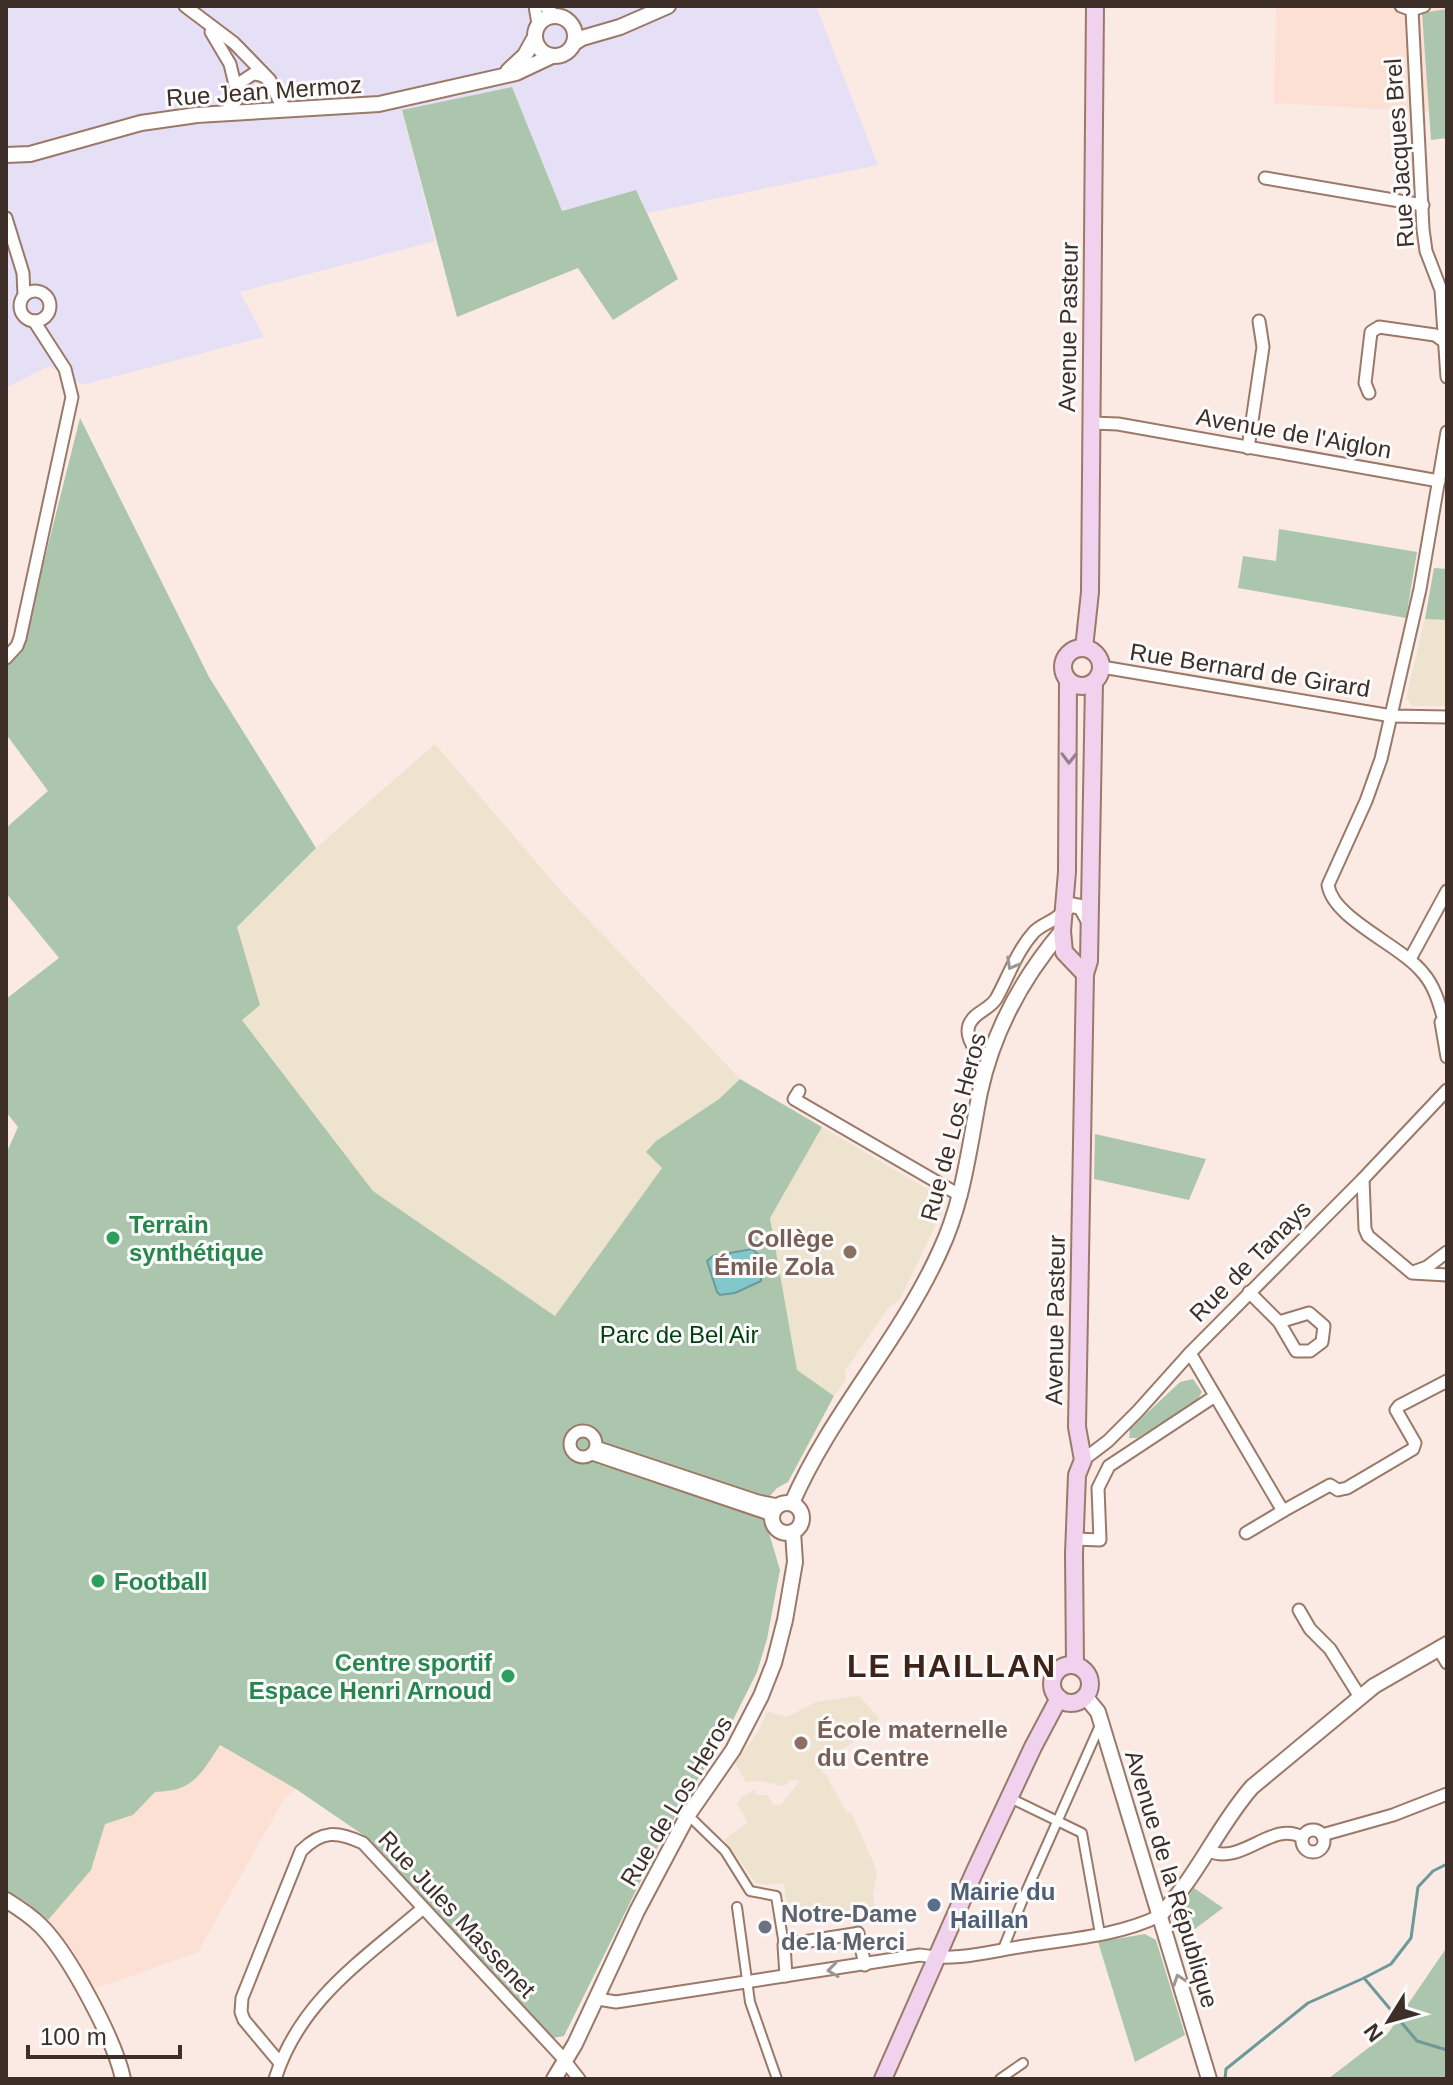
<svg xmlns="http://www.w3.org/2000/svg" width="1453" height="2085" font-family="Helvetica,sans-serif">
<rect width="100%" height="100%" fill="#faeae3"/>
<g fill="#fce0d4">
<path d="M1276 6H1447V9L1422 14 1429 112 1274 103Z"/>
<path d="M112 1684 296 1789 284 1799 198 1952 92 1990 48 1920 25 1901 6 1890Z"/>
</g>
<path fill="#e6e0f6" d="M6 6H816L878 165 647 213 636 190 562 211 512 88 402 110 435 241 240 292 264 337 83 385 49 366 6 388Z"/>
<g fill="#eee3ce">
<path d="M1425 619 1447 620V706H1412L1406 698Z"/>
<path d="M435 744 561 891 740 1079 719 1099 656 1141 646 1152 662 1168 555 1316 373 1191 242 1019 237 927 316 848Z"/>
<path d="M822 1127 936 1194 943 1210 900 1299 888 1308 845 1371 846 1380 834 1396 797 1371 770 1218Z"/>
<path d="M859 1696 879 1718 863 1736 841 1750 833 1751 836 1758 832 1765H825L821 1772 826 1775 847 1813 851 1812 874 1864 877 1874 873 1893 875 1907 789 1919 784 1883 767 1885 756 1883 724 1840 748 1822 737 1804 741 1798 754 1789 757 1795H767L774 1805 781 1804 800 1781 789 1780 786 1785 776 1786V1784L760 1781 746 1782 735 1763 758 1732 767 1711 787 1717 816 1702Z"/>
</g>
<g fill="#acc6ad">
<path d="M1447 9V138L1431 140 1422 13Z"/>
<path d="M512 87 562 211 636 190 678 279 613 320 578 268 457 317 402 110Z"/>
<path d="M80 418 209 677 316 848 237 927 260 1005 242 1020 373 1191 555 1316 662 1168 646 1152 656 1141 719 1099 740 1079 822 1127 770 1218 797 1370 834 1396 788 1482 777 1488 761 1506 780 1570 767 1639 757 1672 728 1730 662 1838 564 2036 553 2038 369 1839 296 1789 220 1745C200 1775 194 1791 155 1792L133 1815 105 1824 91 1870 48 1920 25 1901 6 1890V1154L18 1127 6 1112V999L59 958 6 893V828L48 791 6 734V666L21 653Z"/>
<path d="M1279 529 1417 552 1406 618 1238 588 1243 556 1276 561Z"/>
<path d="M1434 568 1447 569V620L1425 619Z"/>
<path d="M1095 1134 1206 1159 1189 1200 1094 1179Z"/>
<path d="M1193 1379 1202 1392 1196 1402 1137 1438H1129L1130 1429 1180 1382Z"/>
<path d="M1194 1888 1223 1908 1188 1934 1174 1927 1173 1919Z"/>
<path d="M1145 1934 1156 1940 1185 2035 1135 2062 1098 1942Z"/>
<path d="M1447 1947V2079H1328L1389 2032Z"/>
</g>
<path fill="#82c7c9" stroke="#6d9999" stroke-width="2" d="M752 1249 760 1256 761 1281 735 1293 720 1295 717 1292 707 1261 713 1256Z"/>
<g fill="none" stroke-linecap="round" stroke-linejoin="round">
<g stroke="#6d9999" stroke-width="3">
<path d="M1364 1978 1391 1964 1411 1938 1418 1887 1433 1871 1447 1864"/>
<path d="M1225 2079 1226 2069 1308 2003 1364 1978 1417 2041 1447 2050"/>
</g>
<g stroke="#9b7969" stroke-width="12">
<g id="pedestrian">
<path d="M1010 1798 1082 1833 1100 1934"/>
<path d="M688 1815 725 1851 750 1891 776 1896 784 1945"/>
<path d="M737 1907 750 2002 777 2079"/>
<path d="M1003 1949 1025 1894 1101 1723"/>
<path d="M1000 2079 1023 2063"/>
</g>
</g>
<g stroke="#9b7969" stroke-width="15">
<g id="minor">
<path d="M185 6 234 43 270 80"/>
<path d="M535 6 538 24"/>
<path d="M545 6 554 15"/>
<path d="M1401 6 1412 10 1424 6"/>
<path d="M1412 10 1423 229 1426 251 1441 290 1447 377"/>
<path d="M211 32 230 64 236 89"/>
<path d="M224 113 236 101 238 84 253 74C278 75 271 99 288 110"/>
<path d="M1265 178 1423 205"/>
<path d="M6 218 23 273 24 295"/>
<circle cx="35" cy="306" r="15"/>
<path d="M1369 393 1365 383 1371 332 1379 327 1435 335 1445 342"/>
<path d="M1092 423 1118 424 1439 481"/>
<path d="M1447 432 1420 589 1381 759 1366 801 1328 885C1333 919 1401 945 1423 973 1437 989 1441 1011 1447 1031"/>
<path d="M1248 448 1263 347 1259 321"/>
<path d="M6 658 17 646 20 638 72 397 65 369 34 321"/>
<path d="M1102 667 1392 716 1447 717"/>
<path d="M1410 959 1447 891"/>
<path d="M1441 1022 1447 1057"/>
<path d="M991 1057 975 1049C970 1042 966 1034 969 1025 974 1012 989 1010 996 999 1009 976 1016 952 1034 932 1044 922 1056 922 1064 910"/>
<path d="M799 1091 794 1099 961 1196"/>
<path d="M1363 1179 1365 1229 1368 1236 1412 1273 1447 1275"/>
<path d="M1416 1271 1427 1267 1447 1252"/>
<path d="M1249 1292 1279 1322 1296 1351H1310L1322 1342 1324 1326 1309 1313 1279 1322"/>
<path d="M1190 1353 1283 1511 1330 1485 1338 1490 1347 1488 1413 1449 1415 1443 1396 1410 1399 1406 1447 1381"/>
<circle cx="583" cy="1444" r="13"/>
<path d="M596 1447 758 1501 778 1505"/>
<path d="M592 1454 772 1515"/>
<path d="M1083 1460 1108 1441 1138 1411 1190 1353 1363 1179 1447 1090"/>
<path d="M1246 1533 1283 1511"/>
<path d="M1075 1539 1100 1540 1098 1488 1109 1466 1215 1396"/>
<path d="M1299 1610 1310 1629 1330 1649 1360 1697"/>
<path d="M1438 1648 1447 1663"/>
<circle cx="1313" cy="1841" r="11"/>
<path d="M1322 1835 1393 1815 1447 1794"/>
<path d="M1209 1851C1242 1866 1272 1820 1302 1837"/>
<path d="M786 1976 784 1945 854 1934 858 1933 865 1965"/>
<path d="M598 1999 616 2002 920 1955C955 1962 991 1951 1025 1946 1069 1939 1118 1936 1159 1916"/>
<path d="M280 2063 244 2020 241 2012 242 1998 301 1851C322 1830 337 1831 363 1843L561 2056 579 2079"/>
<path d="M275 2079C300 2000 363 1960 422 1909"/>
</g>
</g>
<g stroke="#9b7969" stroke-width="18">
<g id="tertiary">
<circle cx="555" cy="36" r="20"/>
<path d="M574 43 582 38 620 27 668 6"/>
<path d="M508 71 525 55 535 37"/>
<path d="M6 155 30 154 141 123 197 115 379 104 516 73 552 56"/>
<path d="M1064 910 1071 905 1081 907 1090 923"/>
<circle cx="787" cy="1518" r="15"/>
<path d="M792 1503C831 1413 900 1340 940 1251 964 1200 969 1147 980 1092 993 1032 1023 977 1062 931"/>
<path d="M1085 1696 1098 1712 1209 2079"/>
<path d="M6 1900C19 1908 30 1915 41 1926 69 1954 115 2040 123 2079"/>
<path d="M1159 1916C1197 1878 1217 1827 1252 1787L1374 1686 1447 1644"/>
<path d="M554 2079 575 2044 637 1911 688 1815 733 1750 761 1696 774 1663 785 1620 795 1562 793 1532"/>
</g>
</g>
<g stroke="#9b7969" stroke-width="20">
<g id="secondary">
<circle cx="1082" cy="667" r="19"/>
<path d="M1084 648 1090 592 1095 6"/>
<path d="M1068 680 1067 872 1062 931 1064 952 1085 974"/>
<path d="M1075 1665 1074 1554 1077 1475 1083 1460 1077 1427 1085 974 1089 961 1094 683"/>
<circle cx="1071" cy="1684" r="19"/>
<path d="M883 2079 974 1873 1033 1747 1059 1698"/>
</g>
</g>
<use href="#pedestrian" stroke="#fff" stroke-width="8"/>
<use href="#minor" stroke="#fff" stroke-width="11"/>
<use href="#tertiary" stroke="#fff" stroke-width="14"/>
<use href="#secondary" stroke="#f0d1ee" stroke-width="16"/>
</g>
<defs><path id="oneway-chevron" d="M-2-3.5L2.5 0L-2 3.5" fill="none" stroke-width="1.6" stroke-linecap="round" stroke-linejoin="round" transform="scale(2)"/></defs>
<use stroke="#96808b" href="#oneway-chevron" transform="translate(1069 758) rotate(91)"/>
<g stroke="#9e9694">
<use href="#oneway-chevron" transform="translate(1012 964) rotate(119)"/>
<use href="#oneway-chevron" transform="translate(833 1970) rotate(172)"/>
<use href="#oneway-chevron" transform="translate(1179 1980) rotate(-109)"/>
</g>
<g fill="#2e9e5b" stroke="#fbfbfb" stroke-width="3">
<circle cx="113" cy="1238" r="8"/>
<circle cx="98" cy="1581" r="8"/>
<circle cx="508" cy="1676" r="8"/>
</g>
<g fill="#8d6e63" stroke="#fbfbfb" stroke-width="3">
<circle cx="850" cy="1252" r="8"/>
<circle cx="801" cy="1743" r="8"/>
</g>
<circle fill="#5c6f8a" stroke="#fbfbfb" stroke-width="3" cx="934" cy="1905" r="8"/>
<circle fill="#6b7280" stroke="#fbfbfb" stroke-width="3" cx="765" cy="1927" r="8"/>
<g text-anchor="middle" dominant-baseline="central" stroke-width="6" stroke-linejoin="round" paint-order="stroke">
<g font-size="24" fill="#3d2e28" stroke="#fbfbfb">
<text transform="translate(264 91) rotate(-4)">Rue Jean Mermoz</text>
<text transform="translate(1399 153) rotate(-94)">Rue Jacques Brel</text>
<text transform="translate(1068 327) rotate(-89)">Avenue Pasteur</text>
<text transform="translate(1294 433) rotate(10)">Avenue de l'Aiglon</text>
<text transform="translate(1250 670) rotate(9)">Rue Bernard de Girard</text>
<text transform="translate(953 1127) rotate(-75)">Rue de Los Heros</text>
<text transform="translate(1250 1261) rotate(-45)">Rue de Tanays</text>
<text transform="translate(1055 1320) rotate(-89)">Avenue Pasteur</text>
<text transform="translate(676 1801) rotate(-59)">Rue de Los Heros</text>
<text transform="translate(1172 1879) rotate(73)">Avenue de la République</text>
<text transform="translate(457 1914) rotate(47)">Rue Jules Massenet</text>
</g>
<g font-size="24" font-weight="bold" fill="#27864d" stroke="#fbfbfb" text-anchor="start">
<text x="129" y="1224">Terrain<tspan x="129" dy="28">synthétique</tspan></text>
<text x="114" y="1581">Football</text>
<text x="492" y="1662" text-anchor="end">Centre sportif<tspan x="492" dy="28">Espace Henri Arnoud</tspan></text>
</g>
<g font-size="24" font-weight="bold" fill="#785e54" stroke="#fbfbfb" text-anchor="end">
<text x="834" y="1238">Collège<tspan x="834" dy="28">Émile Zola</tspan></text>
<text x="817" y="1729" text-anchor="start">École maternelle<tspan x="817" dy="28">du Centre</tspan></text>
</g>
<g font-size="24" fill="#003f0e" stroke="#fbfbfb">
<text x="679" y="1334">Parc de Bel Air</text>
</g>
<g font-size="24" font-weight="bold" fill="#4e5e75" stroke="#fbfbfb" text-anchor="start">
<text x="950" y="1891">Mairie du<tspan x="950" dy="28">Haillan</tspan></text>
</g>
<g font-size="24" font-weight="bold" fill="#5b616d" stroke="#fbfbfb" text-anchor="start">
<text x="781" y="1913">Notre-Dame<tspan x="781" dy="28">de la Merci</tspan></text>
</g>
<g font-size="32" font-weight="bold" letter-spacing="2" fill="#3f2316" stroke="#fbfbfb">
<text x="952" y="1666">LE HAILLAN</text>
</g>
</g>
<rect width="1453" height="2085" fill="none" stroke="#3d2e28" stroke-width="16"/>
<g transform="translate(1389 2021) rotate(233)" stroke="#fbfbfb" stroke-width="6" paint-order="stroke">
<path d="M0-6L14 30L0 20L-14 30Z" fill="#3d2e28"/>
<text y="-12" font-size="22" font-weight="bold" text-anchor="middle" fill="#3d2e28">N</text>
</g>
<path d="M28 2045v12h152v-12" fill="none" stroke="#3d2e28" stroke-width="4"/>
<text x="40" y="2045" font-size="24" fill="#3d2e28" stroke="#fbfbfb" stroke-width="6" paint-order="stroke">100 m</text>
</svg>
